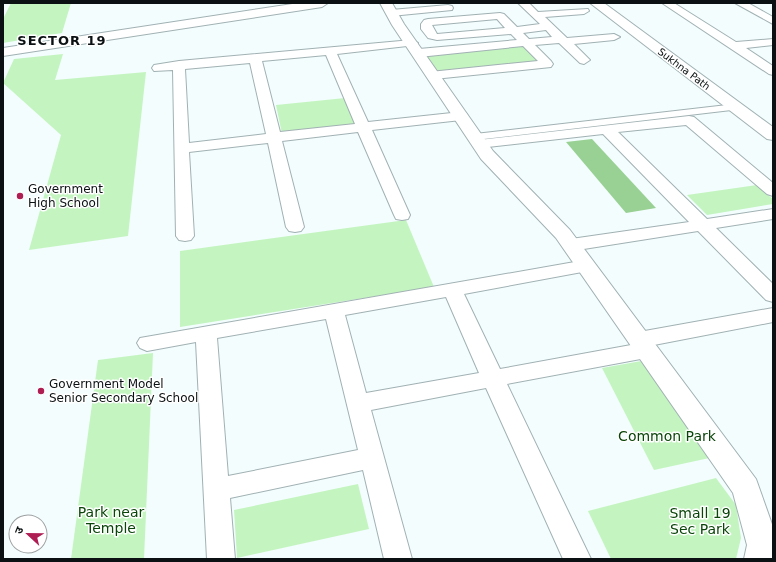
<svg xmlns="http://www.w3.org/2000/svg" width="776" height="562" font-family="'DejaVu Sans','Noto Sans Devanagari',sans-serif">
<rect width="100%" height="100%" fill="#f3fdfe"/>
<g fill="#c4f5c0">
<path d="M11 3H71L62 33 3 43V19Z"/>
<path d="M523 45 540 62 437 72 425 54Z"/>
<path d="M63 54 55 80 146 72 128 236 29 250 61 135 3 83 14 59Z"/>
<path d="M345 98 356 125 282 134 276 105Z"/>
<path d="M757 185 773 199V204L707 215 687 195Z"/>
<path d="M406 220 434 287 180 327V251Z"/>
<path d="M153 353 144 559H71L98 360Z"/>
<path d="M647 360 714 457 654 470 602 368Z"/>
<path d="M716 478 736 505 741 538 736 559H611L588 511Z"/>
<path d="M358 484 369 529 237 558 234 510Z"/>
</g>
<path fill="#99d194" d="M592 139 656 208 626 213 566 142Z"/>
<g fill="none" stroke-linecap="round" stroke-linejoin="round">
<g stroke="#a1b1b3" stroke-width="2">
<path id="pedestrian" d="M736 104 740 105 741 107 740 109 475 140 470 137 475 134Z"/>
</g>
<g stroke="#a1b1b3" stroke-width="2">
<g id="minor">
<path d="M518 3H529L538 12 588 9 589 11 584 14 545 17 567 38 614 34 620 37 614 40 574 44 590 60 584 64 580 63 559 43 535 45 551 61 553 64 551 67 434 79 428 75 430 72 538 61 523 46 419 57 413 53 419 49 517 40 511 34 437 40 428 38 421 29V24L424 20 428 19 500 13 504 14 517 27 540 24ZM497 19 505 28 437 34 432 25ZM546 30 552 37 529 39 523 33Z"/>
<path d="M662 3H674L736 42 773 39V45L746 48 773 66V75L769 74Z"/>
<path d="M735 3H748L773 17V24Z"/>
<path d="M448 5 452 6 453 8 452 10 391 16 386 13 391 10Z"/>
<path d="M412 40 418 43 416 45 337 54 368 122 461 112 466 113 468 116 466 119 461 120 372 130 410 215 408 219 402 220 396 219 394 215 358 132 282 141 304 227 301 231 295 232 289 231 286 227 268 143 189 152 194 236 191 240 185 241 179 240 176 236 173 70 154 71 152 68 154 65 179 61ZM326 55 355 124 280 132 262 61ZM250 63 266 134 189 143 185 69Z"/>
<path d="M689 116 694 117 773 183V196L767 194 686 125 618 132 707 219 773 209V219L716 228 773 284V302L766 300 698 231 571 251 565 249 562 245 565 241 571 239 689 222 603 134 479 148 474 147 472 144 474 141 479 140Z"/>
<path d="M586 260 593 262 595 266 593 270 464 294 500 369 631 345 629 340 632 335 639 332 773 308V322L654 345 657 350 653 355 646 358 507 384 591 559H563L486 388 371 410 412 559H384L363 470 230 498 235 559H207L196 342 147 351 140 348 137 343 140 338ZM446 297 479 373 366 393 345 315ZM326 319 358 450 228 476 217 338Z"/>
</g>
</g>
<g stroke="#a1b1b3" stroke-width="2">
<g id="tertiary">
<path d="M299 3H328L322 7 3 56V48Z"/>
<path d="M380 3H392L404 24 493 151 570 230 756 479 773 527V559H744L747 545 733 493 556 238 481 159 392 25Z"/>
</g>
</g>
<g stroke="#a1b1b3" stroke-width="2">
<path id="secondary" d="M590 3H604L773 127V140L767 139Z"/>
</g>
<use href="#pedestrian" fill="#fff" fill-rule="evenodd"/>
<use href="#minor" fill="#fff" fill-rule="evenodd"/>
<use href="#tertiary" fill="#fff" fill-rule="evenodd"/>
<use href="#secondary" fill="#fff" fill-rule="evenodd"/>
</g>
<g fill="#ae1e53" stroke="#fff" stroke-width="1.5">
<circle cx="20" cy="196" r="4"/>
<circle cx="41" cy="391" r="4"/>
</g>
<g text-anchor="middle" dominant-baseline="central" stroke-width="3" stroke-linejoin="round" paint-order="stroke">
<g font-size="10" fill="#0b1112" stroke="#fff">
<text transform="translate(684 69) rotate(37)">Sukhna Path</text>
</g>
<g font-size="12" fill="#0b1112" stroke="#fff" text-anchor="start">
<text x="28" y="189">Government<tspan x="28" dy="14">High School</tspan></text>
<text x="49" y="384">Government Model<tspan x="49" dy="14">Senior Secondary School</tspan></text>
</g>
<g font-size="13" font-weight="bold" letter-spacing="1" fill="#0b1112" stroke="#fff">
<text x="62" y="40">SECTOR 19</text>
</g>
<g font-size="14" fill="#094508" stroke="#fff">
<text x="667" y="436">Common Park</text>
<text x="111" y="512">Park near<tspan x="111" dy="16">Temple</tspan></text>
<text x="700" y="513">Small 19<tspan x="700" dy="16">Sec Park</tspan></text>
</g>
</g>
<rect width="776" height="562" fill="none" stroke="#0b1112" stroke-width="8"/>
<g transform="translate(28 534) rotate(292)"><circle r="19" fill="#ffffff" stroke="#9da0a0"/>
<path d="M0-3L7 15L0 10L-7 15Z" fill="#ae1e53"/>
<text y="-6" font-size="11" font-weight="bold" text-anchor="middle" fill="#0b1112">उ</text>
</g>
</svg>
